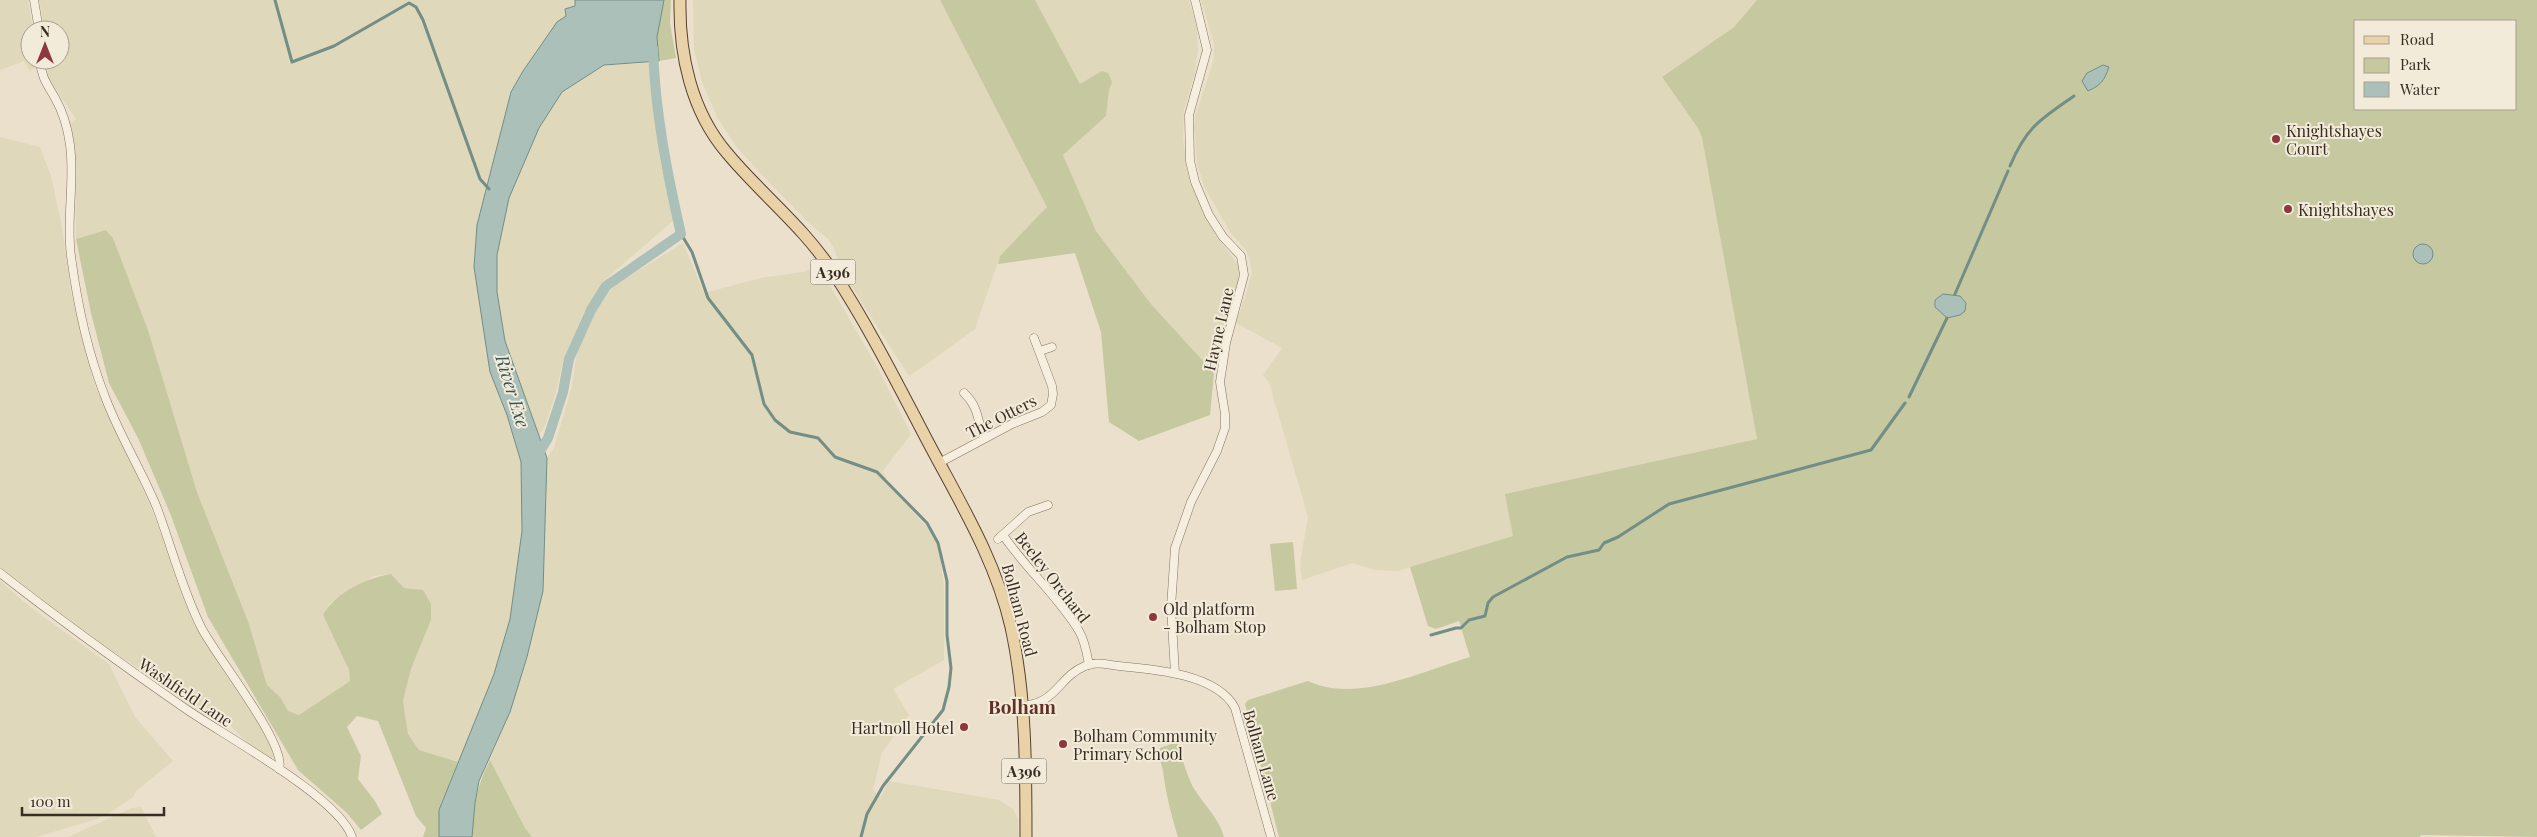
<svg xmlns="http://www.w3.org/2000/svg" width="2537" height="837" font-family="'Playfair Display',serif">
<rect width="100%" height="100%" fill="#ebe0cb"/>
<g fill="#e0d8ba">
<path d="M0 0H28L33 30H30V60H35L36 67 30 71 24 61 0 70Z"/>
<path d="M39 0H575V6L511 92 477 225 474 267 490 372 507 415 521 462 522 531 510 619 494 674 458 762 419 750 408 734 403 701 411 669 431 620 423 590 404 588 391 574 374 576 330 603 323 615 349 670 350 681 299 715 288 711 280 697 267 685 249 624 197 492 148 330 113 238 106 230 76 239 75 165 68 124 76 119 47 77 46 60H60V30H45Z"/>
<path d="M693 0H940L1048 208 1000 256 975 329 921 368 909 376 841 270 834 248 828 239 810 224 760 173 735 145 717 117 702 82 694 49Z"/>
<path d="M1035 0H1189L1197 29 1198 49 1195 72 1184 110 1183 139 1187 170 1201 208 1217 237 1239 266 1237 290 1222 328 1219 352 1214 373 1151 304 1096 231 1063 155 1106 116 1109 90 1080 84Z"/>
<path d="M1201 0H1757L1734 27 1662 77 1698 128 1702 138 1757 439 1506 494 1513 536 1398 571 1375 570 1352 563 1302 580 1300 563 1308 517 1269 382 1263 375 1282 348 1236 323 1247 291 1252 272 1250 261 1246 250 1230 232 1205 188 1197 164 1194 128 1196 114 1214 59V44Z"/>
<path d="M649 63 660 160 674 220 608 277 583 314 564 358 555 395 546 423 539 436 505 341 497 292V255L509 198 539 128 562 92 604 65Z"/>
<path d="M0 137 40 147 51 176 61 222 71 293 93 380 106 412 134 469 157 522 191 616 265 734 274 756 271 760 254 750 228 723 217 718 205 717 135 666 88 636 0 567Z"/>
<path d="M683 243 704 293 761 278 803 272 815 267 822 272 875 363 911 434 882 472 887 478 884 481 926 526 936 542 940 555 944 588V660L893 689 909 715 882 753 873 790 881 797 889 781 999 800 1013 809 1018 819 1019 837H532L525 828 490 760 510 712 527 657 543 591 547 458 554 448 572 386 577 351 584 331 602 300 610 288Z"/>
<path d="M0 581 30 607 109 664 135 717 173 761 136 791 133 797 119 807 97 819 36 837H0Z"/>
<path d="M141 807 156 837H68L132 808Z"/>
</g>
<g fill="#c6c8a0" fill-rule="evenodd">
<path d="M664 0H671L670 23 676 58 659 61 657 37Z"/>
<path d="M940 0H1035L1080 84 1102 71 1108 73 1112 82 1109 90 1106 116 1063 155 1096 231 1151 304 1214 373 1210 415 1139 441 1109 422 1101 332 1075 253 998 264 1000 256 1047 207Z"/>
<path d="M1757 0H2537V837L2421 835 2420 837H1279L1245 704 1248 700 1308 681C1356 704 1423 671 1470 657L1459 621 1436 629 1428 626 1410 567 1513 536 1505 494 1757 439 1702 138 1698 128 1662 77 1734 27ZM2356 21H2516V109H2356Z"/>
<path d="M106 230 113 238 148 330 197 492 249 624 267 685 280 697 288 711 299 715 350 681 349 670 323 615C335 593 366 578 391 574L404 588 423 590 431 604V620L411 669 403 701 408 734 419 750 458 762 439 810V837H423L426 828 416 816 378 721 357 716 347 727 361 756 358 779 375 801 382 814 361 830 347 813 298 770 208 617 170 513 138 438 109 383 91 313 76 239Z"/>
<path d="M1293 542 1297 589 1275 591 1270 544Z"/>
<path d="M1177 742C1182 757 1186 773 1193 787 1203 804 1219 818 1224 837H1178C1171 815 1166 794 1163 771 1161 762 1158 757 1160 748Z"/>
<path d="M490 760 525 828 532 837H472C474 806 476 788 490 760Z"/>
</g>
<g fill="#abc0b9" stroke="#728e86">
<path d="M575 0H664L657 37 659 61 604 65 562 92 539 128 509 198 497 255V292L505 341 547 458 543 591 527 657 510 712 479 781 475 803 472 837H439V810L494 674 510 619 522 531 521 462 507 415 490 372 474 267 477 225 511 92 523 71 557 22 566 16 565 9 575 6Z"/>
<path d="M2103 65 2109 67C2104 81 2101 85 2088 91L2082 81 2087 73Z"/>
<circle cx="2423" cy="254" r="10"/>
<path d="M1943 294 1960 296 1966 303 1965 311 1960 315 1947 318 1935 307V300Z"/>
</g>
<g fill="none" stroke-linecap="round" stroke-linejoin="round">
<g stroke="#728e86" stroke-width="3">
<path d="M275 0 292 62 334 46 409 3 416 7 423 20 480 179 489 189"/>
<path d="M2010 166C2026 128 2040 119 2074 96"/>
<path d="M681 234 692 252 708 298 752 355 764 404 775 420 790 432 818 438 835 457 877 472 927 523 938 543 947 581V635L951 668 949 687 943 710 883 786 867 814 861 837"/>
<path d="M1955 294 2008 171"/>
<path d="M1909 397 1947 318"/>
<path d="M1431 635 1456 628H1461L1469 620 1485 616 1488 603 1493 597 1567 557 1599 550 1604 543 1618 537 1669 504 1871 450 1905 403"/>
</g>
<path stroke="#abc0b9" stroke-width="10" d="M536 458 548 438 563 392 569 359 591 310 606 286 681 234C667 173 655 111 653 49"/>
<g stroke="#867361" stroke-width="9">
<g id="minor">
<path d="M34 0 39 30"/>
<path d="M40 60C41 77 47 84 55 98 63 112 68 130 70 145 75 182 66 219 71 256 77 302 87 350 104 394 118 433 141 469 157 508 172 548 182 589 201 627 214 654 288 745 279 769"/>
<path d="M1040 351 1052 347"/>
<path d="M964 393C980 408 976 420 985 438"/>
<path d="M939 463 1012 424 1042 412 1051 405 1053 394 1052 386 1034 338"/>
<path d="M1003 535C1026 569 1058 596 1079 631 1085 641 1087 654 1089 665"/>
<path d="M998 539 1028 512 1048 505"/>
<path d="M0 573C60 620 121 664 183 707 221 734 339 797 352 837"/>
<path d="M1175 673 1171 607 1175 548 1191 502 1217 451 1225 428V414L1220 382 1226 343 1244 275 1241 256 1223 237 1209 215 1195 182 1190 161 1189 115 1207 50 1195 0"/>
<path d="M1022 706C1058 703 1058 677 1085 666 1096 661 1108 665 1119 666 1153 669 1217 674 1235 708L1271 837"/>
</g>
</g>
<g stroke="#554234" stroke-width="13">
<path id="primary" d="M680 0C679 54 691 111 727 153 761 194 803 226 833 272 868 325 897 383 927 440 959 501 995 558 1011 627 1026 695 1026 768 1026 837"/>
</g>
<use href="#minor" stroke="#f6eede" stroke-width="8"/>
<use href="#primary" stroke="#e9d2a8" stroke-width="11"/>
</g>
<g fill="#8f373c" stroke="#f3ebda" stroke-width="2">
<circle cx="2276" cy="139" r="5"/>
<circle cx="2288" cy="209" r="5"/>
<circle cx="1153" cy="617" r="5"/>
<circle cx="964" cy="727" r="5"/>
<circle cx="1063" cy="744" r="5"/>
</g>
<g text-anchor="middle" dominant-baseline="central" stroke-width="4" stroke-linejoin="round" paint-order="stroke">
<g fill="#f3ebda" stroke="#71655a" stroke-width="1">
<rect x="810.5" y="259.5" width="45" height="25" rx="4"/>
<rect x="1001.5" y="758.5" width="45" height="25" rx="4"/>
</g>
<g font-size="15" font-weight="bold" fill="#392c23">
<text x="833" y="272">A396</text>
<text x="1024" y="771">A396</text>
</g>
<g font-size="16" fill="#392c23" stroke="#f3ebda" text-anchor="start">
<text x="2286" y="130">Knightshayes<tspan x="2286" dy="18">Court</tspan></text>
<text x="2298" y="209">Knightshayes</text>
<text x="1163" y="608">Old platform<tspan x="1163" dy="18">- Bolham Stop</tspan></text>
<text x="954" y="727" text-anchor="end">Hartnoll Hotel</text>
<text x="1073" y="735">Bolham Community<tspan x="1073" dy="18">Primary School</tspan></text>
</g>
<g font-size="16" fill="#392c23" stroke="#f3ebda">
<text transform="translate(1218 329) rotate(-77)">Hayne Lane</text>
<text transform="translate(1001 416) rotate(-27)">The Otters</text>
<text transform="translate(1053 577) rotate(52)">Beeley Orchard</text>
<text transform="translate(1020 610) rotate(75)">Bolham Road</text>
<text transform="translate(186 692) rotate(34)">Washfield Lane</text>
<text transform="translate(1262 755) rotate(74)">Bolham Lane</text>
</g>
<g font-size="18" font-style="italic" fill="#345753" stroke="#f3ebda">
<text transform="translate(513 391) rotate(73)">River Exe</text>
</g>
<g font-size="19" font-weight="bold" fill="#613026" stroke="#f3ebda">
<text x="1022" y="706">Bolham</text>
</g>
</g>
<rect x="2354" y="20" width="162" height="90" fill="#f3ebda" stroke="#a99f91"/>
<rect x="2364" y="36" width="25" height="8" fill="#e9d2a8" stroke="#a99f91"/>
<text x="2400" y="45" font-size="15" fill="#392c23">Road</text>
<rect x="2364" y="58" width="25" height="15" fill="#c6c8a0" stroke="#a99f91"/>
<text x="2400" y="70" font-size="15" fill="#392c23">Park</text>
<rect x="2364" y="82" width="25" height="15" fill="#abc0b9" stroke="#a99f91"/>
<text x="2400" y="95" font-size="15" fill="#392c23">Water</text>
<g transform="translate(45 45)"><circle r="24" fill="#f3ebda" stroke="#a99f91"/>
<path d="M0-4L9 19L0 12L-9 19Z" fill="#8f373c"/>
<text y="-8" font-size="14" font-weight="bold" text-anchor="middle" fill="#392c23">N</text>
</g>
<path d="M22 807v8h142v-8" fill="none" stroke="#392c23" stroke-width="2.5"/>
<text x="30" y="807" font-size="15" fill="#392c23" stroke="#f3ebda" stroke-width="4" paint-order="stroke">100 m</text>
</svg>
